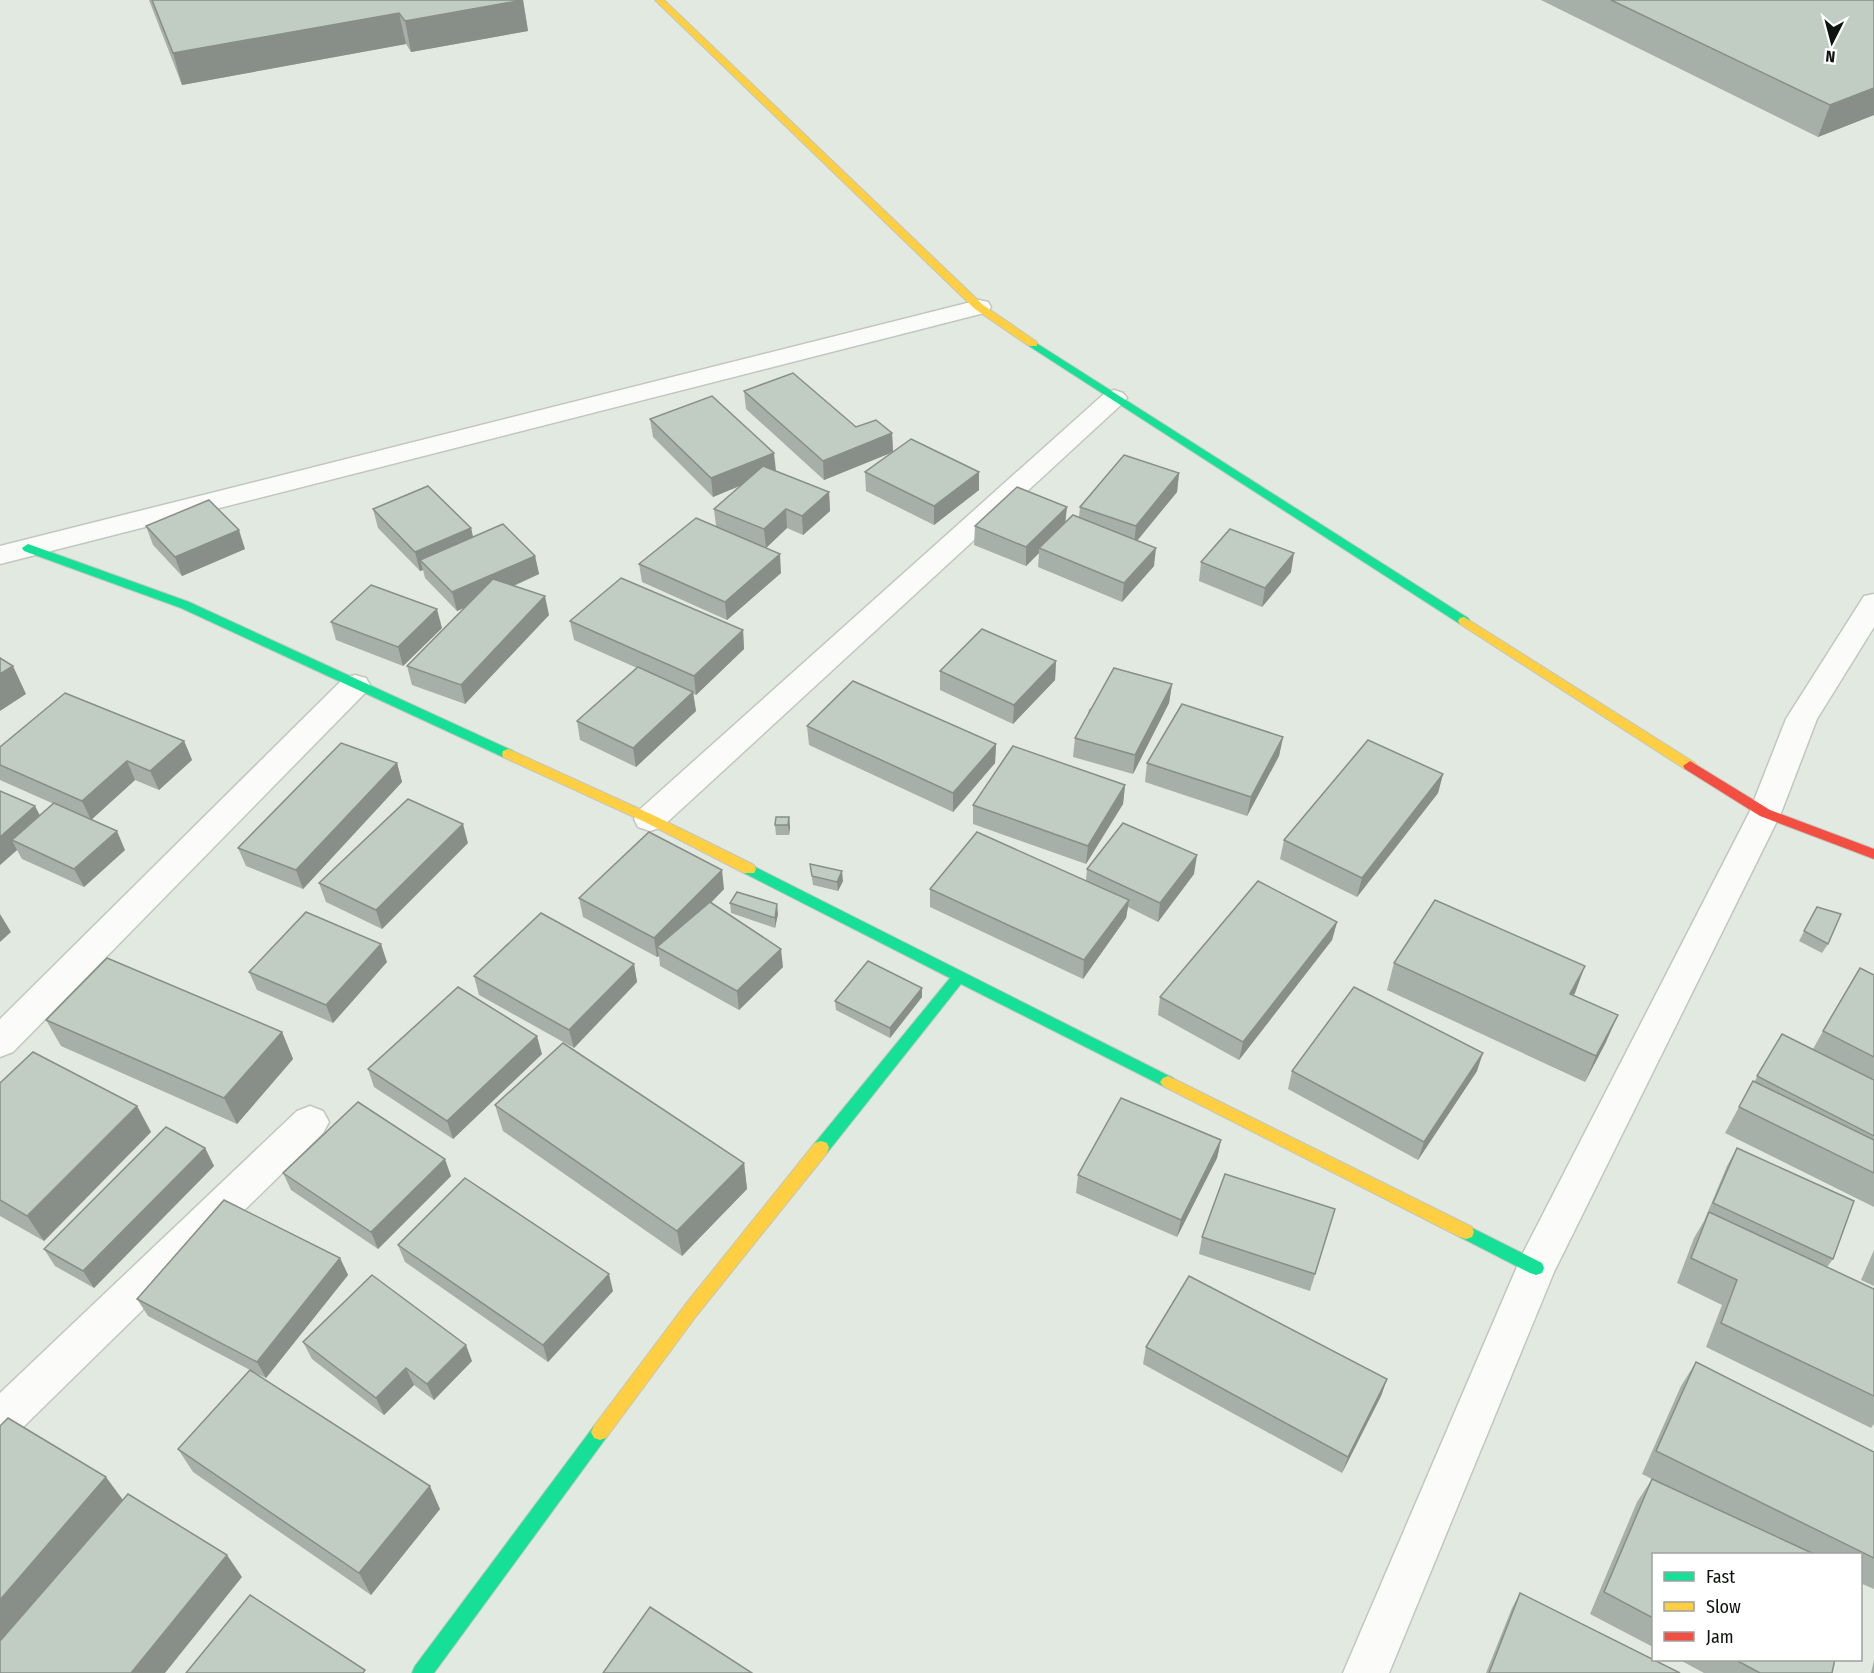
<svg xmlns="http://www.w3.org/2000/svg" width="1874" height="1673" font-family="'Fira Sans Condensed',sans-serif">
<rect width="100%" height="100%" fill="#e2e9e0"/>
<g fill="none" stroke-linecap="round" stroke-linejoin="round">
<g stroke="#c1c7bf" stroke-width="3">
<g id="street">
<path d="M979 300 988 302 991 307 988 312 0 564V546Z"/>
<path d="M1114 390 1123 393 1127 398 1123 403 662 827 650 831 638 827 634 819 638 811 1105 393Z"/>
<path d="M1874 594V627L1817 719 1781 813 1554 1272 1389 1673H1343L1522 1255 1749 813 1786 719 1864 596Z"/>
<path d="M355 675 366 678 370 685 366 692 13 1052 0 1057V1019L344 678Z"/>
<path d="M310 1106 323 1111 329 1122 323 1133 15 1435 0 1441V1393L297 1111Z"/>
</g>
</g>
<g stroke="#c1c7bf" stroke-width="2">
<g id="fast">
<path d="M1033 341 1468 618 1470 621 1468 624H1460L1029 346 1028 344Z"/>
<path d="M28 544 189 602 513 751 514 754 513 757H503L181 608 24 551 22 548Z"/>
<path d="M749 864 1173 1078 1176 1082 1173 1086 1168 1088 1163 1086 961 984 827 1153 821 1155 815 1153 813 1148 815 1143 950 978 744 873 742 869 744 865Z"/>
<path d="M1466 1225 1542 1263 1544 1268 1542 1273 1536 1275 1530 1273 1460 1237 1458 1232 1460 1227Z"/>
<path d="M600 1424 606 1426 609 1432 606 1438 434 1673H412L415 1666 594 1426Z"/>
</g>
</g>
<g stroke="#c1c7bf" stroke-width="2">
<g id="slow">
<path d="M655 0H664L983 305 1037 342V346H1029L975 309Z"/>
<path d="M1464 617 1695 763 1697 766 1695 769H1685L1460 624 1458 621 1460 618Z"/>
<path d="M508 749 655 816 754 865 756 869 754 873H744L645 822 503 757 502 754 503 751Z"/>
<path d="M1168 1076 1472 1227 1474 1232 1472 1237 1466 1239 1460 1237 1163 1086 1160 1082 1163 1078Z"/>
<path d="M821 1141 827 1143 829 1148 827 1153 697 1315 606 1438 600 1440 594 1438 591 1432 594 1426 685 1305 815 1143Z"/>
</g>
</g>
<g stroke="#c1c7bf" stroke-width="2">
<path id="jam" d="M1690 761 1770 810 1874 849V859L1760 816 1685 769 1683 766Z"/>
</g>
<use href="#street" fill="#fbfcfa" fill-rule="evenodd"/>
<use href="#fast" fill="#16e098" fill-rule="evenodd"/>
<use href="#slow" fill="#ffcf43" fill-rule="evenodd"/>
<use href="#jam" fill="#f24e42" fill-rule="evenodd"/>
</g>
<g fill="#a6afa8">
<path d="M149 0H523L528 31 411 52 406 44 182 85Z"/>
<path d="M1541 0H1874V115L1818 137Z"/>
<path d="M744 391 856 427 892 433 893 452 824 480 746 409Z"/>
<path d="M650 419 776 471 829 492 830 511 803 535 787 528 766 548 781 573 727 620 642 582 639 564 716 526 714 509 741 485 713 497 653 437Z"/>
<path d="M865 472H979V490L934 525 866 491Z"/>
<path d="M1179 473 1177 492 1138 540 1154 566 1122 602 1038 567 1039 553 1026 566 974 545 975 526 1066 522 1079 517 1080 507Z"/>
<path d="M373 509 471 528 473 537 535 556 539 574 514 586 549 615 465 704 412 685 407 666 464 608 457 611 425 578 423 570 420 571 378 528Z"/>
<path d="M146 526 245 549 182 576 153 545Z"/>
<path d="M1201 562 1291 572 1262 607 1199 581Z"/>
<path d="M570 621 743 630 744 649 696 695 693 694 696 711 636 767 580 740 577 721 637 668 574 640Z"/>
<path d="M331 622 442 628 403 666 336 640Z"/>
<path d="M1056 661 1055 680 1013 724 940 690V671Z"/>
<path d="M1172 684 1169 703 1133 774 1073 757 1075 738 1088 714 1089 709Z"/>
<path d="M807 726 996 744 995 763 953 812 809 745Z"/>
<path d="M1283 737 1279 756 1247 816 1145 782 1147 763Z"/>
<path d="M184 741 192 760 159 790 135 780 91 820 125 850 84 887 22 859 17 850 0 865V791L40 816 54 804 0 780V747Z"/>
<path d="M397 763 402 782 303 889 246 866 238 848Z"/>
<path d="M1443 774 1438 793 1357 897 1280 859 1284 840Z"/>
<path d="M1125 785 1123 804 1086 864 973 824V805Z"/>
<path d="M789 817 790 827 789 835H776L775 825Z"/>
<path d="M468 843 382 929 326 902 319 883Z"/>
<path d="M810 864 843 881 838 891 813 885Z"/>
<path d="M1087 869 1194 874 1158 922 1128 907 1126 918 1083 979 930 907V889L1086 880Z"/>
<path d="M724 889 711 903 783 967 739 1010 660 966 659 956 657 957 583 917 579 898Z"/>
<path d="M730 903 778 914 775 928 731 913Z"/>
<path d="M1817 907 1828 944 1822 953 1799 941Z"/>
<path d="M1337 922 1332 940 1239 1060 1158 1015 1160 997Z"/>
<path d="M387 962 333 1023 257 990 249 972Z"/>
<path d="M1394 963 1575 993 1573 995 1606 1042 1585 1082 1387 990Z"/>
<path d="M634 964 637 982 574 1048 479 995 474 976Z"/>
<path d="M1874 975V1207L1725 1133 1753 1081 1754 1082 1782 1034 1813 1049 1823 1031Z"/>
<path d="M922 988V997L890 1038 836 1010 835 1001Z"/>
<path d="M46 1020 282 1032 293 1059 237 1124 61 1046Z"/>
<path d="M542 1054 453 1139 374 1087 368 1069Z"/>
<path d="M1292 1071H1477L1418 1160 1288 1089Z"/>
<path d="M0 1083 137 1106 151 1132 44 1241 0 1216Z"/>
<path d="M495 1105 744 1163 747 1189 682 1256 503 1131Z"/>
<path d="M1221 1140 1217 1158 1177 1237 1076 1193 1078 1175Z"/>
<path d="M205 1148 214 1166 94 1288 55 1266 44 1249Z"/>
<path d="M1737 1148 1833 1259 1827 1267 1874 1289V1424L1871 1428 1706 1347 1722 1305 1677 1283 1694 1238 1704 1221 1727 1166Z"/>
<path d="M283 1173 451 1176 378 1249 291 1190Z"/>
<path d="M1335 1209 1310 1291 1199 1254 1202 1237Z"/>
<path d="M398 1245 613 1291 548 1362 405 1262Z"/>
<path d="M1874 1250V1286L1861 1280Z"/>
<path d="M340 1258 348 1275 266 1378 251 1371 440 1509 371 1595 193 1472 178 1449 250 1370 148 1316 137 1299Z"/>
<path d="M303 1342 472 1361 434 1400 414 1385 384 1415 312 1359Z"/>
<path d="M1146 1347 1387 1379 1381 1396 1342 1473 1143 1364Z"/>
<path d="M1696 1362 1874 1452V1589L1860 1583V1554H1653V1647L1590 1614 1637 1502 1652 1479 1654 1480 1642 1474 1681 1386Z"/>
<path d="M1520 1593 1680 1673H1486L1512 1608Z"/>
<path d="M1678 1659H1835L1832 1673H1704Z"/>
<path d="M1874 1660V1673H1871Z"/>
</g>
<g fill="#878f88">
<path d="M523 0 528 31 411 52 405 21Z"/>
<path d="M399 13 406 44 182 85 173 53Z"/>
<path d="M1874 88V115L1818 137 1830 105Z"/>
<path d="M892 433 893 452 824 480 823 461Z"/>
<path d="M774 453 776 471 713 497 711 478Z"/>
<path d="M979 472V490L934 525V506Z"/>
<path d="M1179 473 1177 492 1134 544 1136 526Z"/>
<path d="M829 492 830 511 803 535 802 516Z"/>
<path d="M1067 507 1065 526 1039 548V553L1026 566V547Z"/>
<path d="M786 509 787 528 766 548 764 529Z"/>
<path d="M471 528 475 546 420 560 423 570 420 571 415 552Z"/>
<path d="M239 530 245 549 182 576 175 557Z"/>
<path d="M1156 548 1154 566 1122 602 1124 583Z"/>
<path d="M1294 553 1291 572 1262 607 1265 588Z"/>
<path d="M780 554 781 573 727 620 725 602Z"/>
<path d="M535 556 539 574 457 611 452 592Z"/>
<path d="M545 596 549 615 465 704 461 685Z"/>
<path d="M437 609 442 628 403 666 398 647Z"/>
<path d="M743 630 744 649 696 695 694 676Z"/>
<path d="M1056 661 1055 680 1013 724 1014 705Z"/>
<path d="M13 666 26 694 0 711V674Z"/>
<path d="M1172 684 1169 703 1133 774 1135 755Z"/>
<path d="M693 692 696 711 636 767 633 748Z"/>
<path d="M1283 737 1279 756 1247 816 1251 797Z"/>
<path d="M184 741 192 760 159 790 150 771Z"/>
<path d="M996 744 995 763 953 812V793Z"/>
<path d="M127 761 135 780 91 820 82 801Z"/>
<path d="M397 763 402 782 303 889 296 870Z"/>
<path d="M1443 774 1438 793 1357 897 1362 878Z"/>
<path d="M1125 785 1123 804 1086 864 1088 846Z"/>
<path d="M35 806 45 825 12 840 17 850 0 865V837Z"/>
<path d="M789 817 790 827 789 835 788 825Z"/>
<path d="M463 824 468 843 382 929 376 910Z"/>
<path d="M117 831 125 850 84 887 74 869Z"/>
<path d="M1197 855 1194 874 1158 922 1160 903Z"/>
<path d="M722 870 724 889 663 951 657 947 659 956 657 957 654 938Z"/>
<path d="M842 871 843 881 838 891 837 882Z"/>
<path d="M1129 900 1126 918 1083 979 1084 960Z"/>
<path d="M777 904 778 914 775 928V918Z"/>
<path d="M0 914 11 932 0 942Z"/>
<path d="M1337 922 1332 940 1239 1060 1243 1042Z"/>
<path d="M381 944 387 962 333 1023 326 1005Z"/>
<path d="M781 949 783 967 739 1010 737 991Z"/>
<path d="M634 964 637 982 574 1048 569 1030Z"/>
<path d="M1585 966 1575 993 1559 1021 1570 994Z"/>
<path d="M922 988V997L890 1038V1028Z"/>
<path d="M1618 1015 1606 1042 1585 1082 1596 1056Z"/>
<path d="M282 1032 293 1059 237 1124 224 1098Z"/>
<path d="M537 1036 542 1054 453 1139 447 1121Z"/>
<path d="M1483 1053 1477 1071 1418 1160 1424 1142Z"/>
<path d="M137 1106 151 1132 44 1241 27 1216Z"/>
<path d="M1221 1140 1217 1158 1177 1237 1181 1220Z"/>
<path d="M205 1148 214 1166 94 1288 83 1271Z"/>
<path d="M445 1159 451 1176 378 1249 371 1232Z"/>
<path d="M744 1163 747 1189 682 1256 677 1231Z"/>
<path d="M340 1258 348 1275 266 1378 257 1362Z"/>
<path d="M609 1274 613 1291 548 1362 543 1345Z"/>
<path d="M466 1345 472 1361 434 1400 427 1384Z"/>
<path d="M406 1368 414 1385 384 1415 376 1398Z"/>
<path d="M1387 1379 1381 1396 1342 1473 1348 1457Z"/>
<path d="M106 1477 123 1500 0 1644V1600Z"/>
<path d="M430 1486 440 1509 371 1595 359 1573Z"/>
<path d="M227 1555 242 1577 165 1673H131Z"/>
</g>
<g fill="#c1ccc3" stroke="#878f88" stroke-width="1.5">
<path d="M152 0H523L405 21 399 13 173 53Z"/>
<path d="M1611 0H1874V88L1830 105Z"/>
<path d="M793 373 856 427 876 420 892 433 823 461 744 391Z"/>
<path d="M712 396 774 453 711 478 650 419Z"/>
<path d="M911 439 979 472 934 506 865 472Z"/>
<path d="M1124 455 1179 473 1136 526 1080 507Z"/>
<path d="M763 466 829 492 802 516 786 509 764 529 714 509Z"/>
<path d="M428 486 471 528 415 552 373 509Z"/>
<path d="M1017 487 1067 507 1026 547 975 526Z"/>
<path d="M209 500 239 530 175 557 146 526Z"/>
<path d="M1073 515 1156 548 1124 583 1039 548Z"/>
<path d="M696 518 780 554 725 602 639 564Z"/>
<path d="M503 524 535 556 452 592 420 560Z"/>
<path d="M1230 529 1294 553 1265 588 1201 562Z"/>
<path d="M621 578 743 630 694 676 570 621Z"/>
<path d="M493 579 545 596 461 685 407 666Z"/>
<path d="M371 585 437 609 398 647 331 622Z"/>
<path d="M982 629 1056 661 1014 705 940 671Z"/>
<path d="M0 658 13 666 0 674Z"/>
<path d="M638 667 693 692 633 748 577 721Z"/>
<path d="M1114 668 1172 684 1135 755 1075 738Z"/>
<path d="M853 681 996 744 953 793 807 726Z"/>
<path d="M65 693 184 741 150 771 127 761 82 801 0 765V747Z"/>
<path d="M1182 704 1283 737 1251 797 1147 763Z"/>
<path d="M1368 740 1443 774 1362 878 1284 840Z"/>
<path d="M341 743 397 763 296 870 238 848Z"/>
<path d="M1013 746 1125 785 1088 846 973 805Z"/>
<path d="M0 791 35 806 0 837Z"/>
<path d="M408 799 463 824 376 910 319 883Z"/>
<path d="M54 803 117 831 74 869 12 840Z"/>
<path d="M776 817H789L788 825H775Z"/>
<path d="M1123 823 1197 855 1160 903 1087 869Z"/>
<path d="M649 832 722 870 654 938 579 898Z"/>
<path d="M977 832 1129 900 1084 960 930 889Z"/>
<path d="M810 864 842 871 837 882 812 876Z"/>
<path d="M1258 881 1337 922 1243 1042 1160 997Z"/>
<path d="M737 892 777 904 775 918 730 903Z"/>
<path d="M1435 900 1585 966 1570 994 1618 1015 1596 1056 1394 963Z"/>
<path d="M710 902 781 949 737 991 657 947Z"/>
<path d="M1817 907 1841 914 1828 944 1804 931Z"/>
<path d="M306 912 381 944 326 1005 249 972Z"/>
<path d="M541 913 634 964 569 1030 474 976Z"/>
<path d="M107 958 282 1032 224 1098 46 1020Z"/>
<path d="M868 961 922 988 890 1028 835 1001Z"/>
<path d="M1860 968 1874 975V1057L1823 1031Z"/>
<path d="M458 987 537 1036 447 1121 368 1069Z"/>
<path d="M1354 987 1483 1053 1424 1142 1292 1071Z"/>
<path d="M1782 1034 1874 1080V1136L1757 1076Z"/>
<path d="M563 1043 744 1163 677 1231 495 1105Z"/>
<path d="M33 1052 137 1106 27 1216 0 1200V1083Z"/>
<path d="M1753 1081 1874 1140V1173L1739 1107Z"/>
<path d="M1121 1098 1221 1140 1181 1220 1078 1175Z"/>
<path d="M358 1102 445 1159 371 1232 283 1173Z"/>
<path d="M166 1127 205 1148 83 1271 44 1249Z"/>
<path d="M1737 1148 1854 1201 1833 1259 1713 1203Z"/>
<path d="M1225 1174 1335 1209 1315 1274 1202 1237Z"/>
<path d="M465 1178 609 1274 543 1345 398 1245Z"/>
<path d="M224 1200 340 1258 257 1362 137 1299Z"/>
<path d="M1709 1212 1874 1289V1396L1721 1323 1737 1280 1691 1258Z"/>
<path d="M372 1275 466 1345 427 1384 406 1368 376 1398 303 1342Z"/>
<path d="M1189 1276 1387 1379 1348 1457 1146 1347Z"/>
<path d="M1696 1362 1874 1452V1558L1656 1451Z"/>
<path d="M250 1370 430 1486 359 1573 178 1449Z"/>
<path d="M8 1418 106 1477 0 1600V1426Z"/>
<path d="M1652 1479 1814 1554H1653V1618L1604 1592Z"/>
<path d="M128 1494 227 1555 131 1673H0V1641Z"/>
<path d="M1520 1593 1680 1673H1489Z"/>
<path d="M250 1595 365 1670 363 1673H186Z"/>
<path d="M650 1607 752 1673H603Z"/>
<path d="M1734 1659H1835L1832 1673H1760Z"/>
</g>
<rect x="1652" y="1553" width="210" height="108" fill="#ffffff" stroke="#9fa19e" stroke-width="1.5"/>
<rect x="1664" y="1572" width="30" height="9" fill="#16e098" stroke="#9fa19e" stroke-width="1.5"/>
<text x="1706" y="1583" font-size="18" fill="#0e130d">Fast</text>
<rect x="1664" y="1602" width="30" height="9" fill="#ffcf43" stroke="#9fa19e" stroke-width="1.5"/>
<text x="1706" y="1613" font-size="18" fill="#0e130d">Slow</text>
<rect x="1664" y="1632" width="30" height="9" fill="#f24e42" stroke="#9fa19e" stroke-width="1.5"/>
<text x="1706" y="1643" font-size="18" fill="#0e130d">Jam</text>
<g transform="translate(1832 42) rotate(186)" stroke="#ffffff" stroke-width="4.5" paint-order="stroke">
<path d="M0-4.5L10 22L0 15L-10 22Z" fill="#0e130d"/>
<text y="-9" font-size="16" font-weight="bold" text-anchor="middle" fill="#0e130d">N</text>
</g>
</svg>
